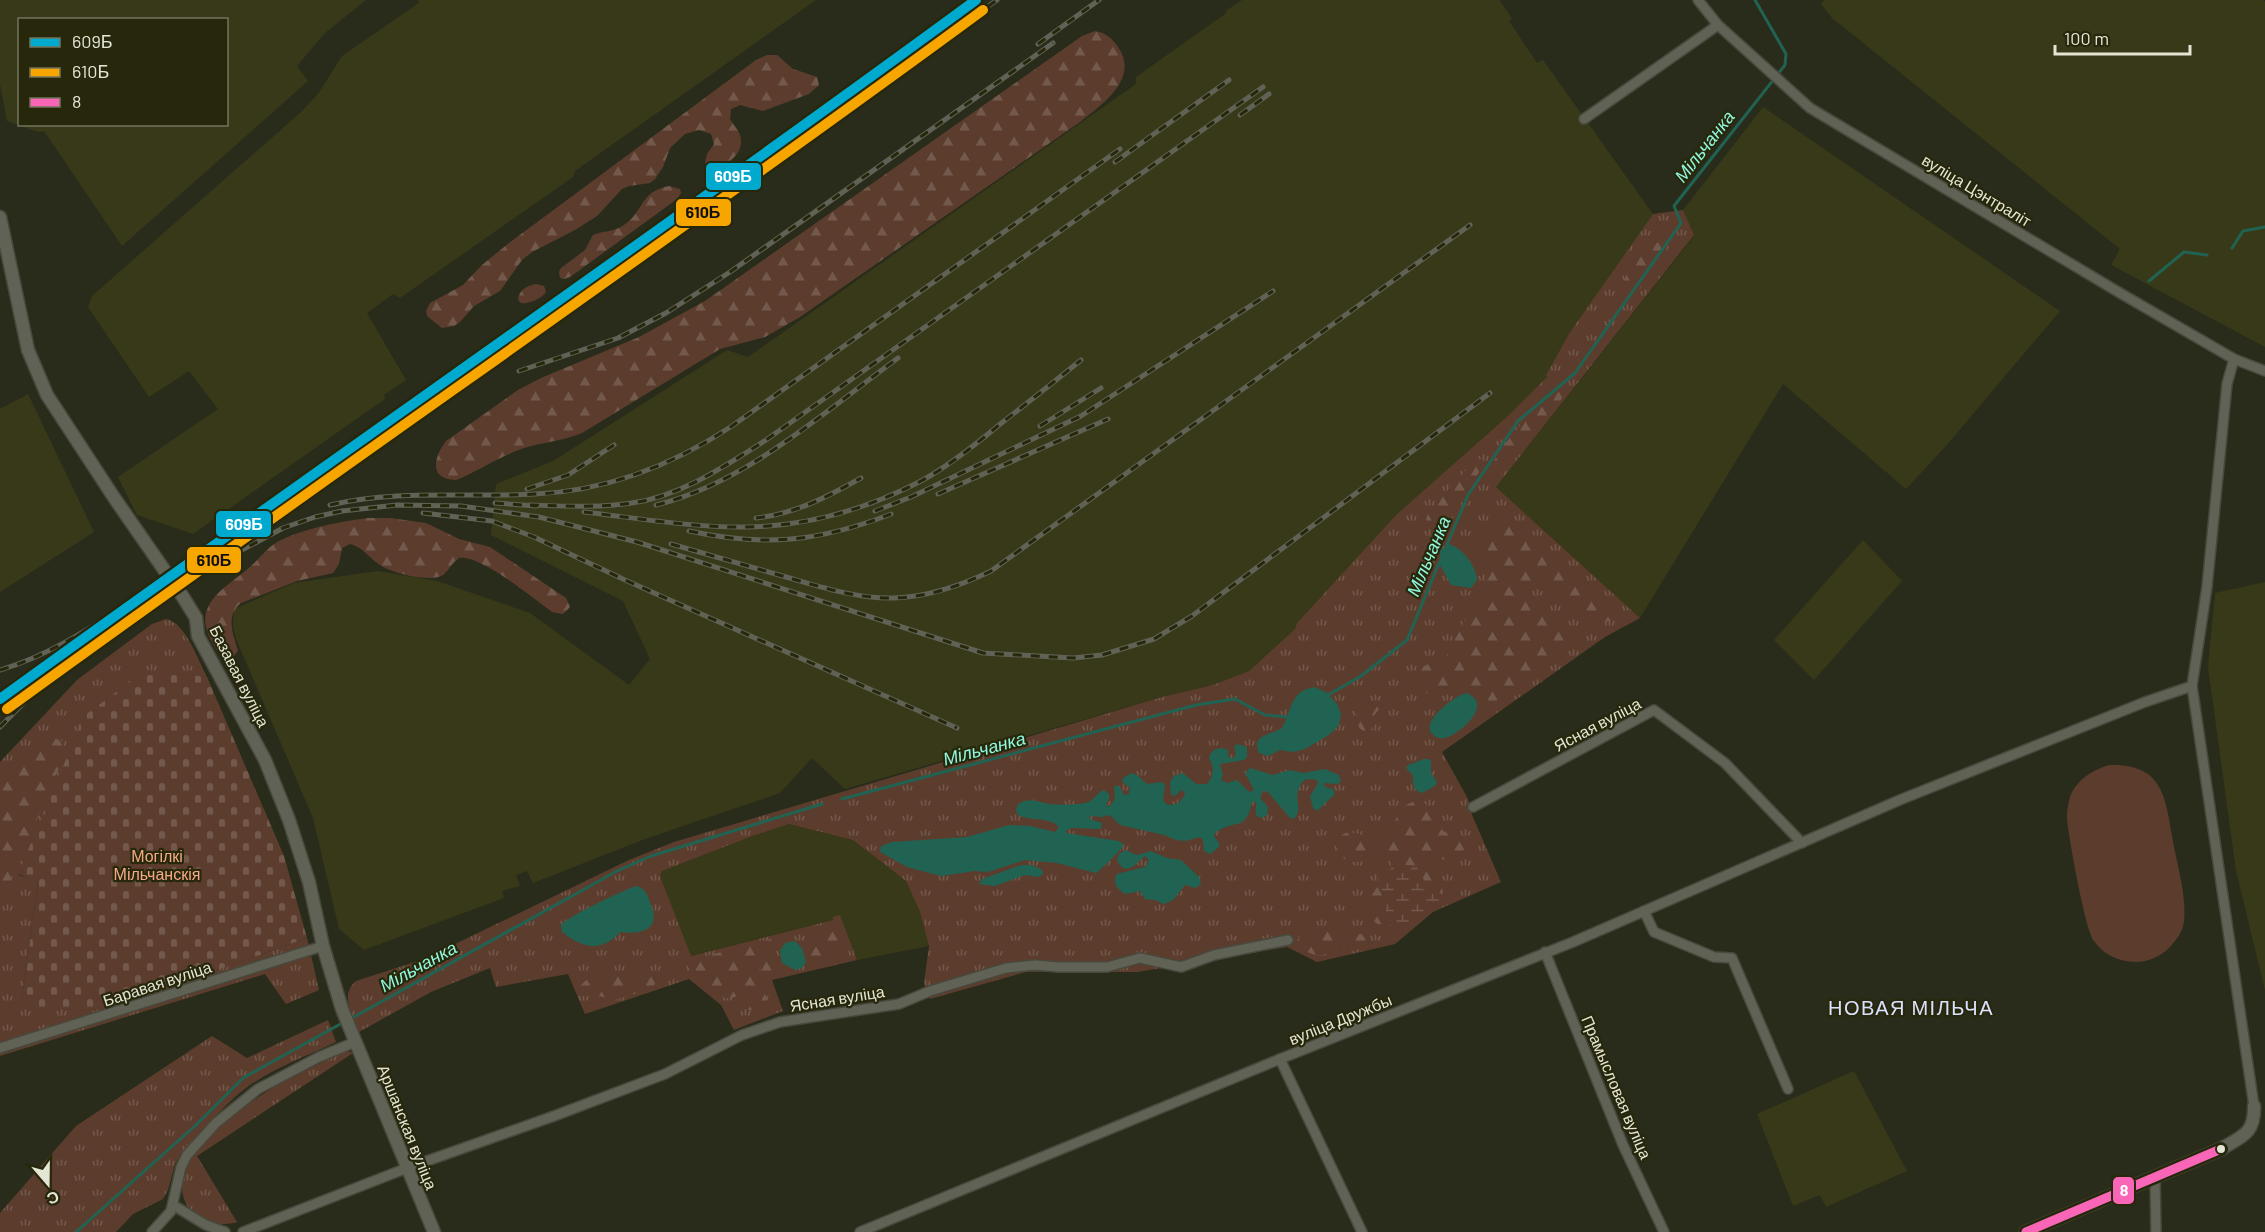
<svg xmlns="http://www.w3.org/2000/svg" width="2265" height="1232" font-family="Barlow,sans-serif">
<defs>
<pattern id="grass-tufts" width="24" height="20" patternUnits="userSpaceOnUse" patternTransform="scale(1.5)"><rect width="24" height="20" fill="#5c3d2d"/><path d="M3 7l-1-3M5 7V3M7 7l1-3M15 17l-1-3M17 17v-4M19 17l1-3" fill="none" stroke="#73594b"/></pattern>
<pattern id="forest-firs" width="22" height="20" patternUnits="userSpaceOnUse" patternTransform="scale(1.5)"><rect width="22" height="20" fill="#5c3d2d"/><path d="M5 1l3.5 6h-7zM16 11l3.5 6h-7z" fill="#73594b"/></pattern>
<pattern id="wetland-marsh" width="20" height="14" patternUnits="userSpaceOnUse" patternTransform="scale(1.5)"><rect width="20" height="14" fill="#5c3d2d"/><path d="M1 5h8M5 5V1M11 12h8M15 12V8" fill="none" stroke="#73594b"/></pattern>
<pattern id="cemetery-stones" width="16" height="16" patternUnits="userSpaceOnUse" patternTransform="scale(1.5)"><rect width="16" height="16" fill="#5c3d2d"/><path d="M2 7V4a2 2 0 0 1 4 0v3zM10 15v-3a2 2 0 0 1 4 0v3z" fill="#73594b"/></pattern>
</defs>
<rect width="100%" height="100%" fill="#2a2c1b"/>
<g fill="#383918" fill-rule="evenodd">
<path d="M0 0H366L325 33 297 66 308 81 122 246 44 131 38 132 7 121 0 84ZM20 20H226V124H20Z"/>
<path d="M418 0H816L575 171 573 177 400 298 393 294 367 313 406 380 384 395 385 399 193 534 137 515 118 477 218 409 189 371 149 397 88 307 92 296 301 112 318 94 342 56 419 3Z"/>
<path d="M1242 0H1499L1512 18 1509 21 1537 63 1543 60 1653 214 1570 332 1546 375 1547 377 1510 414 1396 515 1297 623 1295 629 1249 671 1213 685 1162 697 845 789 812 758 780 793 645 839 533 883 527 871 516 875 520 886 502 891 504 898 364 950 339 929 313 818 236 639 233 626 234 609 294 583 378 571 437 581 530 613 629 685 650 659 623 601 491 535 496 484 553 461 727 350 748 357 1136 84V77L1225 14 1227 10Z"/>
<path d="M1825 0H2263L2265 2V347L2111 265 2120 249 1832 18 1821 4Z"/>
<path d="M1763 107 2060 311 1946 446 1906 489 1783 384 1640 618 1496 487 1694 236 1683 210Z"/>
<path d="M28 394 94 532 0 592V409Z"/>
<path d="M1863 540 1902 581 1814 680 1774 640Z"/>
<path d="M2265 582V990L2236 871 2208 667 2215 593Z"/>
<path d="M789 824 853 840 906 881 920 912 929 946 857 960 840 916 833 920 690 956 660 876 662 871 750 837Z"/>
<path d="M1854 1071 1907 1171 1826 1207 1820 1195 1793 1206 1757 1114Z"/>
</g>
<g fill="url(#grass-tufts)">
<path d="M1683 210 1694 235 1496 487 1640 618 1605 637 1442 752 1468 799 1472 815 1501 882 1433 912 1395 944 1317 962 1287 947 1137 972H1026L930 999 924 983 929 946 920 912 906 881 853 840 789 824 750 837 662 871 660 876 691 956 833 920V917L840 915 857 960 772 980 783 1011 734 1030 721 1005 689 979 585 1014 568 974 496 987 490 968 431 992 359 1032C353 1016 339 995 356 981L424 959 629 860 674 842 1162 697 1213 685 1249 671 1295 629 1297 623 1396 515 1510 414 1547 377 1546 375 1570 332 1653 214Z"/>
<path d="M166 619C185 622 198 660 207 677L146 671 18 875 38 881 22 999 23 1005 87 1011 193 979 307 938 319 990 286 1004 265 974 0 1056V762L77 680 152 624Z"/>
<path d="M328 1020 336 1042C305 1057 270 1069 242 1091 220 1109 201 1133 181 1154L175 1164 168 1190 163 1199 133 1214 116 1232H0V1213L76 1126 212 1036 247 1058Z"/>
<path d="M347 1051 353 1053 197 1156 237 1222C220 1227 209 1222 194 1213 185 1206 182 1196 182 1185 182 1167 194 1154 205 1142 249 1096 291 1076 347 1051Z"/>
</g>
<g fill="url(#forest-firs)">
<path d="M1095 31C1106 33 1112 38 1118 47 1140 78 1102 105 1080 122L800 317 765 337 720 349 582 433C562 441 544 442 524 448 500 456 479 471 456 480 428 479 434 457 446 441L518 390 541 378 639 337 705 301 1082 36Z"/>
<path d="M767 55H777L793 69 817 77 819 85 809 94 763 111 740 105 731 109 730 119C733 125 738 129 740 135 746 154 725 168 709 169L705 163 707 154 714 144 711 134 699 130 685 134 670 148 663 167 655 179 650 183 629 186 622 189 597 216 575 230 532 252 522 260 500 291 474 306 460 322 454 326 442 328 427 316 426 311 430 303 463 285 482 265 509 243 756 60Z"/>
<path d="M669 186 680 189 681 193 677 199 570 277 564 279 560 278 559 272 561 268 585 250 593 235C602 231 612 232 621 227 645 213 638 192 669 186Z"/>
<path d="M1660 242 1667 246 1666 252 1640 289 1633 293 1627 292C1617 274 1643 246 1660 242Z"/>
<path d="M536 284 544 286 546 292C541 299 529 304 521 303L518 300C519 289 527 286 536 284Z"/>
<path d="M1560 391 1565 393 1563 397 1503 474 1496 479 1490 478 1488 472 1489 468C1509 439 1529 408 1560 391Z"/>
<path d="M1477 458 1483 460 1482 467C1474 480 1455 517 1444 525 1440 528 1436 528 1430 527L1426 519 1430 510Z"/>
<path d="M368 518H390L426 523 459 539 490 547 566 598 570 607 563 614 552 612C533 598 481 555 459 558 452 563 449 570 443 575 431 583 391 573 380 565 369 558 363 547 350 544L342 548 339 564 333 573 297 581 241 603C225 616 233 634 238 651L232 658C220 658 215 648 210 638 192 601 230 586 251 566 262 556 269 545 283 539 310 527 339 522 368 518Z"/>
<path d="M1509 518 1520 523 1616 607 1617 616 1613 620 1601 623 1583 608 1567 598 1554 586 1541 582 1532 588C1525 614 1570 616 1575 641 1569 657 1555 655 1542 657L1532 673 1489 707 1480 704 1475 690C1459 682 1448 693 1433 694 1426 694 1419 691 1416 686 1404 669 1436 662 1446 657 1450 650 1451 643 1455 636 1463 620 1481 606 1486 589 1491 567 1466 554 1485 531 1491 522 1499 519 1509 518Z"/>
<path d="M1374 701 1379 704 1380 708 1372 718V729L1365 732 1359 728 1356 708 1361 702Z"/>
<path d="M53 738 62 741 64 746 63 759 12 876 8 884 0 890V779L41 743Z"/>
<path d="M1416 801 1426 804 1443 831 1465 839 1466 846C1460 858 1451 863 1438 858L1434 861 1441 876 1443 896 1393 925 1378 924 1367 917C1360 894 1393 880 1392 858L1387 853C1371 857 1354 870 1340 855L1337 841C1348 822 1364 842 1380 836 1397 829 1396 805 1416 801Z"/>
<path d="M827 926C841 927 844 938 847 949L842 959 824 963 810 956 805 943 810 934Z"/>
<path d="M1321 927 1328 928 1342 935 1366 934 1370 938 1369 941C1361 950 1349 947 1338 948 1332 949 1329 952 1325 954 1314 958 1301 950 1297 941L1302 931Z"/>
<path d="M774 938H779L780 944 762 950 757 956 760 960 774 962 782 967 781 973 775 975 759 969 753 976C755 990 778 995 760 1010H748L747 1005 752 998 749 993C741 992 738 997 731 998 720 1001 698 982 691 974L690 965 695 959Z"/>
<path d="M606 971C613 972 619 976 626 976 637 976 644 969 656 973L659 979 651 989 614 1000 599 996H583L580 994 579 988C585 979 596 973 606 971Z"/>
</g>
<path fill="url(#wetland-marsh)" d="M1398 864 1416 866 1428 887 1454 900 1429 912 1396 936 1387 915 1378 877Z"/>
<path fill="url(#cemetery-stones)" d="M146 670 207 677 284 856 307 938 193 979 87 1011 23 1006 22 999 38 882 18 874 84 716Z"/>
<path fill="#5c3d2d" d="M2109 765C2161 764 2165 793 2172 836 2176 861 2187 896 2184 921 2183 932 2176 940 2169 948 2161 956 2148 962 2136 962 2118 961 2105 956 2094 941 2085 929 2068 835 2067 817 2067 810 2069 800 2071 794 2079 778 2093 770 2109 765Z"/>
<g fill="#216353">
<path d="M1448 544C1462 547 1476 566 1477 580L1471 588 1451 585 1440 565V551Z"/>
<path d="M1314 687 1326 692 1337 704 1341 714 1339 725 1329 735 1305 749 1293 752 1280 750 1268 756 1259 753C1250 735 1271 735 1282 728 1292 710 1290 691 1314 687Z"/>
<path d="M1466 693C1495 704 1460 734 1445 738 1440 739 1436 738 1432 734 1420 721 1455 696 1466 693Z"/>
<path d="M1237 744 1247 747V757L1244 760 1220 764 1223 775 1221 780 1227 783 1237 780 1249 792 1254 790 1245 773 1250 768 1273 775 1290 770 1303 773 1325 769 1339 775 1341 781 1338 784 1324 783 1325 787 1333 789 1335 794 1317 811 1313 808 1310 796 1317 785 1318 781 1313 779 1304 780C1289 798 1306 809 1293 819L1289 817 1268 792 1263 791 1260 798 1268 807 1267 815 1262 818C1252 816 1257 810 1256 802H1252C1245 833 1237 818 1216 832L1214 836 1219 843V847L1210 854 1204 851 1203 840 1200 837 1185 841 1176 840 1164 835 1120 825 1110 815 1102 817 1091 816 1089 817 1090 819 1102 823 1101 829 1072 828 1067 830 1066 833 1119 841 1124 845C1121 850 1101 870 1096 873L1057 863 1025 860 988 872 975 871 941 876 907 867 880 852 881 846 892 842 967 837 1009 825 1030 826 1055 832 1059 827C1050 816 1031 822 1018 815L1016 810 1018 804C1031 796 1038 803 1051 804 1060 805 1075 805 1085 803 1094 802 1095 793 1104 790L1109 794V799L1106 805 1109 807 1115 799 1114 786H1119L1124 795 1129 794 1130 787 1124 784 1122 779 1131 773 1137 775 1147 784 1162 782 1165 785 1163 800 1166 804C1175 807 1182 802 1185 793L1181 790 1175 796 1171 795 1170 782 1174 776 1183 773 1196 784H1207C1214 777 1214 766 1209 758 1211 749 1220 746 1228 750V756L1233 759 1236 754 1234 747Z"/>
<path d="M1424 759H1428L1431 761V773L1437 782 1435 786 1422 793C1412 790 1413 783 1413 775L1406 768 1408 765Z"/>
<path d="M1125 850 1137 855 1151 851 1167 858 1181 860 1199 877 1201 884 1195 888 1185 885 1173 900 1164 904 1155 900 1145 899 1140 891 1126 894C1118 890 1112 884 1117 874L1145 867 1149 860 1145 856C1136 863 1126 879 1117 860L1119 854Z"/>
<path d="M1021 865H1032L1042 870 1043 874 1039 877 1025 875 995 886 979 884 982 879Z"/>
<path d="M637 886C646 889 648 896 651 905 661 929 642 935 621 932 617 934 615 938 610 941 593 952 576 943 562 932L561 925C567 917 625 889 637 886Z"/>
<path d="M795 941 802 948 806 962 802 968 795 970 782 963 780 951 785 943Z"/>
</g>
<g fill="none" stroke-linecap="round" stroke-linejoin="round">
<g stroke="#216353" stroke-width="3">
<path d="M2232 248 2243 231 2265 227"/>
<path d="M2149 281 2184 252 2207 255"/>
<path d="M1446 547 1468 495 1518 421 1575 373 1681 223 1674 206 1785 65 1786 54 1755 0"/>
<path d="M1328 695 1361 676 1407 640 1440 561"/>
<path d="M842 799 1196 705 1235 699 1265 715 1289 717"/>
<path d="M350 1019 617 871 651 856 822 804"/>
<path d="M76 1232 196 1125 243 1078 344 1022"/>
</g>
<g stroke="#48493c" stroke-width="12">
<g id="street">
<path d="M1698 0 1718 25 1810 108 2120 293 2234 359 2265 371"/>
<path d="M1584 119 1718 25"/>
<path d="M2234 359 2227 384 2207 587 2192 686 2254 1106"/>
<path d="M1473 807 1654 710 1725 763 1802 843"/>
<path d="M1644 911 1654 932 1714 957 1732 958 1788 1089"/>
<path d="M1545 952 1623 1145 1664 1232"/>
<path d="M0 1048 323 946"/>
<path d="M1280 1059 1362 1232"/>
<path d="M2155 1177 2156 1232"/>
<path d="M173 1205 206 1225 225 1232"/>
<path d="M152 1232 171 1211 181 1167 187 1155 216 1123 258 1089 319 1057 355 1042"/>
<path d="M243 1232 407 1168 554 1116 665 1074 742 1035 780 1022 899 1004 930 991 1006 968 1035 965 1058 967H1107L1140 958 1181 967 1214 955 1288 940"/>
<path d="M860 1232 1280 1059 1573 942 1902 799 2145 702 2192 686"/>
</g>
</g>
<g stroke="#48493c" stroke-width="15">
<g id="secondary">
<path d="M0 217 28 350 47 395 115 499 183 597 196 618 198 636 265 760 289 820 309 882 323 946 342 1009 434 1232"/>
<path d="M2026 1232 2221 1149C2242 1136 2255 1134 2254 1106"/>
</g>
</g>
<use href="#street" stroke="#616256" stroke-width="9"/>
<use href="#secondary" stroke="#616256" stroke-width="12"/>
<g stroke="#616256" stroke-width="5">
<g id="rail">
<path d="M1038 44 1099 0"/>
<path d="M1240 115 1269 94"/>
<path d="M1115 162 1229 80"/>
<path d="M519 371 618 338 666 313 730 272 1053 43"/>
<path d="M1040 426 1101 388"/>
<path d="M527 489 568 475 614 445"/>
<path d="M938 494 1108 419"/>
<path d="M495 503 537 506"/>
<path d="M330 505C398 489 467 498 535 494 606 491 673 465 732 426L1120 149"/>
<path d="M530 505C563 506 599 508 632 503 681 496 725 466 766 440L1263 87"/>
<path d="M656 505C746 483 824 412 898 358"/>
<path d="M875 511 911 497 1081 416 1273 291"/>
<path d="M584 512C636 518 696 528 747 527 809 526 867 509 921 481 949 466 975 445 999 425 1026 404 1054 382 1081 360"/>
<path d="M423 513 492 521 534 537 625 580 957 728"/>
<path d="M756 518C795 514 827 497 861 478"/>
<path d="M689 531C764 547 819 542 891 514"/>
<path d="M671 544C710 555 748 566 786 577 821 587 858 599 894 598 929 597 960 586 991 571L1470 225"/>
<path d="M186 580 283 528 315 517 342 511 397 505 461 506 539 517 637 542 983 653 1073 658 1102 655 1154 639 1192 616 1490 393"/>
<path d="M0 670C45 657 86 631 125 605"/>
<path d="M0 727C116 605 266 516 404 419 478 366 551 311 625 259 749 173 874 87 997 0"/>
</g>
</g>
<use href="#rail" stroke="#27280b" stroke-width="3" stroke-dasharray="9" stroke-linecap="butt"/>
<g stroke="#27280b" stroke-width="14">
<path id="bus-1" d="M2026 1232 2221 1149"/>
</g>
<use href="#bus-1" stroke="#fa66b7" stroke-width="9"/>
<g stroke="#27280b" stroke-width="15">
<path id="rail-1" d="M0 699C324 464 654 237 976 0"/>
</g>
<g stroke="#27280b" stroke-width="15">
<path id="rail-2" d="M7 709C331 473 661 247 983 10"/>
</g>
<use href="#rail-1" stroke="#00a9ce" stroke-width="10"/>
<use href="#rail-2" stroke="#f7a600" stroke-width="10"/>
</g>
<circle fill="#e4e5d4" stroke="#27280b" stroke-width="2" cx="2221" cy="1149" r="5"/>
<g text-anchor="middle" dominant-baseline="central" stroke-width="4.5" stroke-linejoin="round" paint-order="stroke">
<g font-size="16" fill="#e4e5d4" stroke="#27280b">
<text transform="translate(1977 190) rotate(31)">вуліца Цэнтраліт</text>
<text transform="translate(240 676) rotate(63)">Базавая вуліца</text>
<text transform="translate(1597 724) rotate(-28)">Ясная вуліца</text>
<text transform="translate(157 983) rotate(-18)">Баравая вуліца</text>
<text transform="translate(837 998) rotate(-9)">Ясная вуліца</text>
<text transform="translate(1340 1019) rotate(-22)">вуліца Дружбы</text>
<text transform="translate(1617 1087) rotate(67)">Прамысловая вуліца</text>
<text transform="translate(408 1127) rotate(68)">Аршанская вуліца</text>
</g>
<g font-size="16" fill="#f7a986" stroke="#27280b">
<text x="157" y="855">Могілкі<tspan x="157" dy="18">Мільчанскія</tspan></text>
</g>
<g font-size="18" font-style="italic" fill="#8ff7de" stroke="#27280b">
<text transform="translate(1704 146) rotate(-52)">Мільчанка</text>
<text transform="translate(1428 556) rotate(-67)">Мільчанка</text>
<text transform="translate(984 748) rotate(-15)">Мільчанка</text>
<text transform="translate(418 966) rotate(-29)">Мільчанка</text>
</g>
<g font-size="20" letter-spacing="1.5" fill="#dae1fe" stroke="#27280b">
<text x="1911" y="1007">НОВАЯ МІЛЬЧА</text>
</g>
</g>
<g stroke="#27280b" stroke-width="2">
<rect x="705" y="162" width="57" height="29" rx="6" fill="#00a9ce"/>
<rect x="675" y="198" width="57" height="29" rx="6" fill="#f7a600"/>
<rect x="215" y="510" width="57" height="28" rx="6" fill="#00a9ce"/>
<rect x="186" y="546" width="56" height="28" rx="6" fill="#f7a600"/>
<rect x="2112" y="1176" width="23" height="29" rx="6" fill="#fa66b7"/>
</g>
<g font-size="16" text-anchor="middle" font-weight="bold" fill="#fff">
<text x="733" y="182">609Б</text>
<text x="244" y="530">609Б</text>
<text x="2124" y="1196">8</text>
</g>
<g font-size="16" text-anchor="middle" font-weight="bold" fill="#111">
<text x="703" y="218">610Б</text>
<text x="214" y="566">610Б</text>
</g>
<rect x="18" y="18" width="210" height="108" fill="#27280b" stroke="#73745b" stroke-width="1.5"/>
<rect x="30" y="38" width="30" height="9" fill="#00a9ce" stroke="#73745b" stroke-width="1.5"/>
<text x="72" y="48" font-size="18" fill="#e4e5d4">609Б</text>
<rect x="30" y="68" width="30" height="9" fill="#f7a600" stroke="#73745b" stroke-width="1.5"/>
<text x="72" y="78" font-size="18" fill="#e4e5d4">610Б</text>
<rect x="30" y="98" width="30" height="9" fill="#fa66b7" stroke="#73745b" stroke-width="1.5"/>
<text x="72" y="108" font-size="18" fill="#e4e5d4">8</text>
<g transform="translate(48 1184) rotate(160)" stroke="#27280b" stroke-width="4.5" paint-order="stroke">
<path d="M0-4.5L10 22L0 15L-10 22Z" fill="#e4e5d4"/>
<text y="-9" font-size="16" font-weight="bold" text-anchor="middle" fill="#e4e5d4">С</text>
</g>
<path d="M2055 45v9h135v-9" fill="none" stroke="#e4e5d4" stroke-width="3"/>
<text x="2064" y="45" font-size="18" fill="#e4e5d4" stroke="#27280b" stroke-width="4.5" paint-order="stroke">100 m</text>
</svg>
